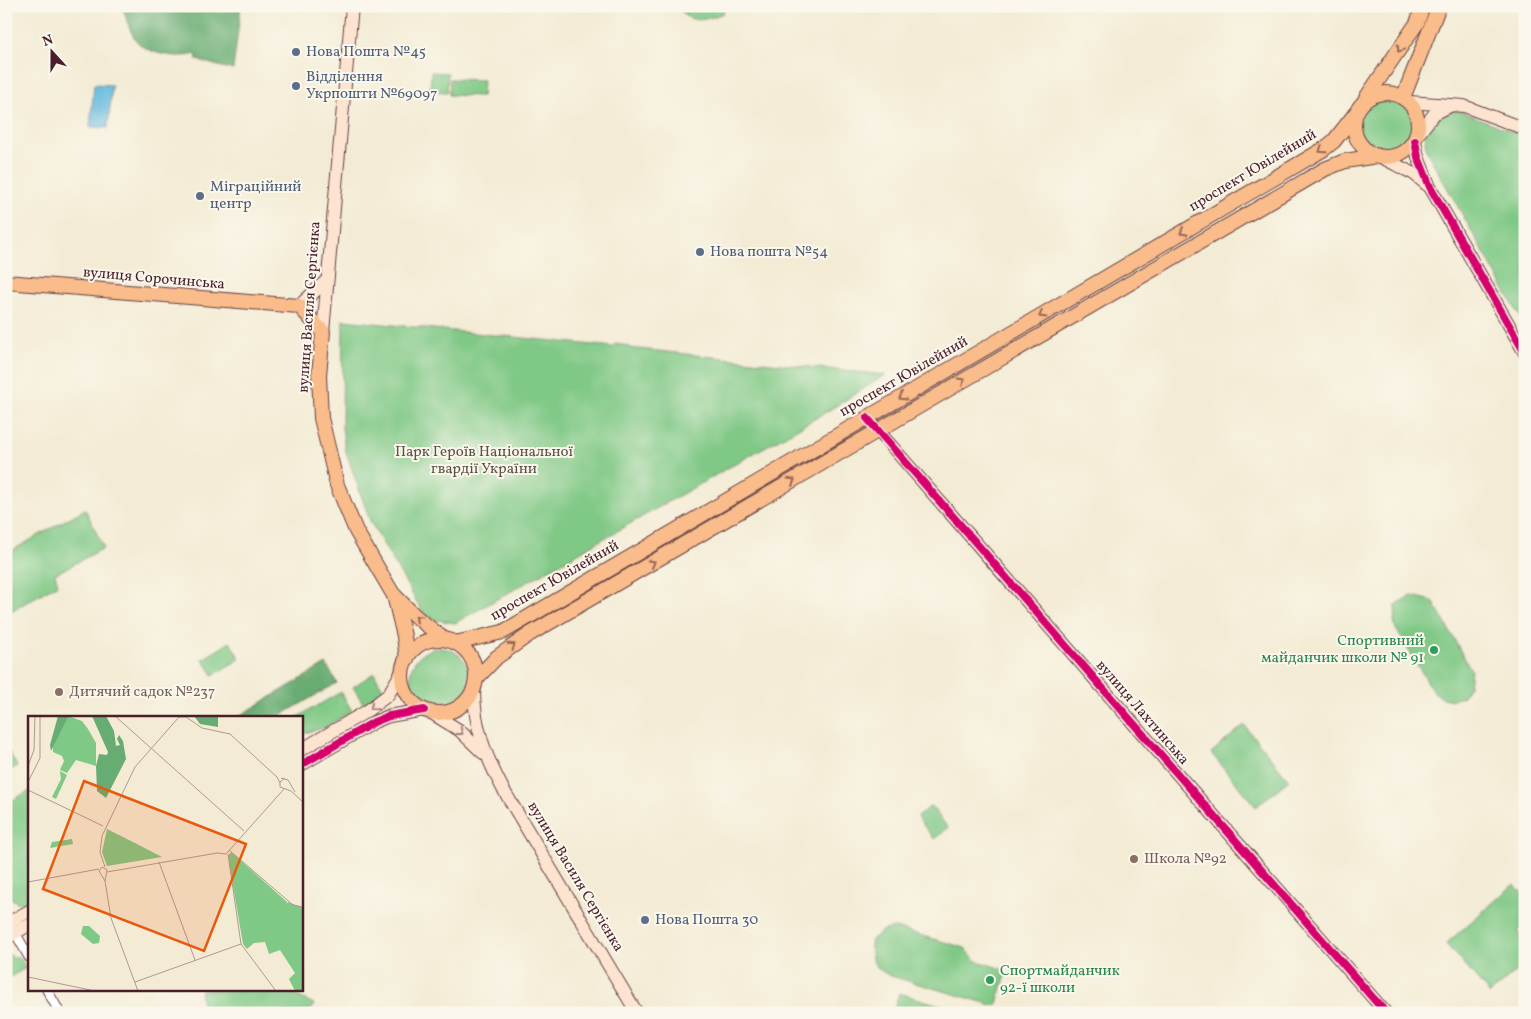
<svg xmlns="http://www.w3.org/2000/svg" width="1531" height="1019" font-family="Vollkorn,serif">
<rect width="100%" height="100%" fill="#fbf7ec"/>
<filter id="ink" filterUnits="userSpaceOnUse"><feTurbulence type="fractalNoise" baseFrequency=".02" numOctaves="2"/><feDisplacementMap in="SourceGraphic" scale="10" xChannelSelector="R" yChannelSelector="G"/><feConvolveMatrix kernelMatrix="1 2 1 2 8 2 1 2 1" color-interpolation-filters="sRGB"/></filter>
<filter id="wash" filterUnits="userSpaceOnUse"><feTurbulence type="fractalNoise" baseFrequency=".0096" numOctaves="4" result="noise"/><feDisplacementMap in="SourceGraphic" scale="20" xChannelSelector="R" yChannelSelector="G"/><feGaussianBlur stdDeviation="1.12" result="paint"/><feColorMatrix in="noise" values="0 0 0 0 0 0 0 0 0 0 0 0 0 0 0 0 0 1.4 0 .05"/><feComposite in="paint" operator="in"/></filter>
<g filter="url(#wash)">
<rect width="100%" height="100%" fill="#f3ebd4"/>
<g fill="#7fc885" stroke="#647458">
<path d="M679 6H726L723 13C707 20 687 26 679 6Z"/>
<path d="M431 72 448 73 447 92 430 91Z"/>
<path d="M450 79 483 80 482 96 449 95Z"/>
<circle cx="1387" cy="125" r="29"/>
<path d="M1457 110 1525 136V326L1426 150C1422 123 1434 117 1457 110Z"/>
<path d="M343 320 614 347 615 344 629 346V348L885 375 823 414 455 623 426 618 370 521 345 449 342 428Z"/>
<path d="M850 435 853 439 508 639 506 637Z"/>
<path d="M85 509 104 548 55 574 58 584 6 614V554Z"/>
<path d="M1412 596 1433 601 1471 670 1469 687 1463 696 1453 700 1442 698 1433 691 1396 629 1394 622 1396 605Z"/>
<path d="M230 642 240 659 213 675 203 659Z"/>
<circle cx="440" cy="678" r="30"/>
<path d="M374 673 383 689 364 705 353 687Z"/>
<path d="M341 692 352 711 324 728 301 734V718H296Z"/>
<path d="M393 702 395 705 301 759V755Z"/>
<path d="M1244 725 1289 780 1256 807 1211 753Z"/>
<path d="M6 747 17 766 6 773Z"/>
<path d="M29 791V901L18 903 6 895V804Z"/>
<path d="M931 806 948 828 934 839 917 817Z"/>
<path d="M1514 884 1525 896V925L1518 931 1525 939V963L1490 994 1446 944Z"/>
<path d="M895 928 965 948 975 960 1005 970V978L996 1006 891 976C874 968 868 959 872 939L882 931Z"/>
<path d="M6 954 21 959 26 968 6 979Z"/>
<path d="M200 990H284L314 1004 309 1013H199L202 1005Z"/>
<path d="M899 993 950 1008 948 1013H893Z"/>
</g>
<g fill="#67ac72" stroke="#58664e">
<path d="M122 6H241L233 70 197 60 196 54C179 59 146 55 135 39 129 30 126 16 122 6Z"/>
<path d="M326 664 337 683 276 718H236Z"/>
</g>
<path fill="#60b9dd" stroke="#556c84" d="M94 84 112 85 108 128 90 127Z"/>
</g>
<g filter="url(#ink)">
<g fill="none" stroke-linecap="round" stroke-linejoin="round">
<g stroke="#633e44" stroke-width="11">
<g id="street">
<path d="M13 929 29 957"/>
<path d="M47 990 60 1013"/>
</g>
</g>
<g stroke="#633e44" stroke-width="14">
<g id="secondary">
<path d="M1409 102 1464 106 1525 129"/>
<path d="M1416 137 1434 114 1450 106"/>
<path d="M1415 141 1418 157 1430 187 1525 353"/>
<path d="M1383 158 1414 174 1427 185"/>
<path d="M299 306 326 281"/>
<path d="M323 332 352 6"/>
<path d="M867 418 1386 1013"/>
<path d="M474 690C474 727 486 757 503 789L637 1013"/>
<path d="M430 712 459 730 483 753"/>
<path d="M301 750 367 711 388 695 403 670"/>
<path d="M301 765 374 722 389 716 424 710"/>
<path d="M6 924 29 911"/>
<path d="M6 938 29 925"/>
</g>
</g>
<g stroke="#633e44" stroke-width="16">
<g id="primary">
<circle cx="1386" cy="125" r="32"/>
<path d="M1366 98 1417 23 1423 6"/>
<path d="M1403 98 1439 6"/>
<path d="M6 282 299 306 323 332 319 375 321 418 337 485 356 531 393 594 415 616 444 639"/>
<path d="M394 595 404 636 407 659"/>
<circle cx="439" cy="676" r="37"/>
<path d="M455 643 503 632 1324 149 1334 141 1355 114"/>
<path d="M476 679 497 657 530 634 1325 169 1345 161 1377 156"/>
</g>
</g>
<use href="#street" stroke="#fff" stroke-width="9"/>
<use href="#secondary" stroke="#fde4d0" stroke-width="12"/>
<use href="#primary" stroke="#f9bc8a" stroke-width="14"/>
<g stroke="#fbf7ec" stroke-width="11">
<g id="cycleway">
<path d="M1415 141 1418 157 1430 187 1525 353"/>
<path d="M867 418 1386 1013"/>
<path d="M301 765 374 722 389 716 424 710"/>
</g>
</g>
<use href="#cycleway" stroke="#d6006c" stroke-width="8"/>
</g>
<defs><path id="oneway-chevron" d="M-2-3.5L2.5 0L-2 3.5" fill="none" stroke-width="1.6" stroke-linecap="round" stroke-linejoin="round" transform="scale(1.25)"/></defs>
<g stroke="#996656">
<use href="#oneway-chevron" transform="translate(1400 49) rotate(124)"/>
<use href="#oneway-chevron" transform="translate(1322 150) rotate(146)"/>
<use href="#oneway-chevron" transform="translate(1183 232) rotate(150)"/>
<use href="#oneway-chevron" transform="translate(1042 315) rotate(150)"/>
<use href="#oneway-chevron" transform="translate(962 381) rotate(-30)"/>
<use href="#oneway-chevron" transform="translate(902 397) rotate(150)"/>
<use href="#oneway-chevron" transform="translate(792 481) rotate(-31)"/>
<use href="#oneway-chevron" transform="translate(652 563) rotate(-30)"/>
<use href="#oneway-chevron" transform="translate(418 618) rotate(-138)"/>
<use href="#oneway-chevron" transform="translate(512 646) rotate(-35)"/>
</g>
<g stroke="#a4827e">
<use href="#oneway-chevron" transform="translate(373 707) rotate(143)"/>
<use href="#oneway-chevron" transform="translate(460 732) rotate(37)"/>
</g>
</g>
<g fill="#5c6f8a" stroke="#fbf7ec" stroke-width="2">
<circle cx="296" cy="52" r="5"/>
<circle cx="296" cy="86" r="5"/>
<circle cx="200" cy="196" r="5"/>
<circle cx="700" cy="252" r="5"/>
<circle cx="645" cy="920" r="5"/>
</g>
<g fill="#2e9e5b" stroke="#fbf7ec" stroke-width="2">
<circle cx="1434" cy="650" r="5"/>
<circle cx="990" cy="980" r="5"/>
</g>
<g fill="#8d6e63" stroke="#fbf7ec" stroke-width="2">
<circle cx="59" cy="692" r="5"/>
<circle cx="1134" cy="859" r="5"/>
</g>
<g text-anchor="middle" dominant-baseline="central" stroke-width="4" stroke-linejoin="round" paint-order="stroke">
<g font-size="15" fill="#4e5e75" stroke="#fbf7ec" text-anchor="start">
<text x="306" y="52">Нова Пошта №45</text>
<text x="306" y="77">Відділення<tspan x="306" dy="17">Укрпошти №69097</tspan></text>
<text x="210" y="187">Міграційний<tspan x="210" dy="17">центр</tspan></text>
<text x="710" y="252">Нова пошта №54</text>
<text x="655" y="920">Нова Пошта 30</text>
</g>
<g font-size="15" fill="#4a1f2b" stroke="#fbf7ec">
<text transform="translate(1253 171) rotate(-31)">проспект Ювілейний</text>
<text transform="translate(154 279) rotate(5)">вулиця Сорочинська</text>
<text transform="translate(310 307) rotate(-86)">вулиця Василя Сергієнка</text>
<text transform="translate(904 377) rotate(-30)">проспект Ювілейний</text>
<text transform="translate(555 581) rotate(-30)">проспект Ювілейний</text>
<text transform="translate(1142 713) rotate(49)">вулиця Лахтинська</text>
<text transform="translate(575 877) rotate(59)">вулиця Василя Сергієнка</text>
</g>
<g font-size="15" fill="#5a5246" stroke="#fbf7ec">
<text x="484" y="452">Парк Героїв Національної<tspan x="484" dy="17">гвардії України</tspan></text>
</g>
<g font-size="15" fill="#27864d" stroke="#fbf7ec" text-anchor="end">
<text x="1424" y="641">Спортивний<tspan x="1424" dy="17">майданчик школи № 91</tspan></text>
<text x="1000" y="971" text-anchor="start">Спортмайданчик<tspan x="1000" dy="17">92-ї школи</tspan></text>
</g>
<g font-size="15" fill="#785e54" stroke="#fbf7ec" text-anchor="start">
<text x="69" y="692">Дитячий садок №237</text>
<text x="1144" y="859">Школа №92</text>
</g>
</g>
<g transform="translate(28 716)">
<rect width="275" height="275" fill="#f3ebd4"/>
<path d="M40 0 54 5 60 13 68 27V50L48 44 39 57 32 54 36 45 34 40 25 36V30ZM32 55 39 59 28 83 24 81 33 63ZM79 113 107 127 134 141 79 150 74 136ZM44 123 45 128 22 132 24 126ZM203 136 259 186 258 188 260 186 275 192V275H267L261 263 267 257 252 234 241 238 237 226 226 227 219 233 215 228 200 140ZM55 210H61L72 220 71 227 65 228 53 218Z" fill="#7fc885"/>
<path d="M30 0 40 1 23 35 22 29ZM64 0H78L86 15 88 30 92 29 89 23 91 19 95 25 98 43 78 82 69 75 68 50 71 38 79 39 80 36ZM166 0H190V11L172 8Z" fill="#67ac72"/>
<path fill="none" stroke="#af9990" stroke-width="1" d="M87 0 216 115M0 50 6 34 7 0M253 62 260 64 267 76M257 62 252 66V71L263 75 275 86M0 66 12 42V0M0 74 75 110M201 134 265 189 275 191M200 138 213 228 248 275M131 146 167 244M77 151 72 136 74 120 107 51 151 1H158L174 12 202 18 249 61 252 67M79 156 189 137 198 138 256 73M77 165 71 155 74 151 79 154 77 165 83 202 110 275M0 166 71 153M0 261 67 275M107 266 213 228"/>
<path fill="#e8590c" fill-opacity="0.15" stroke="#e8590c" stroke-width="2.5" d="M56 65 218 128 176 235 15 173Z"/>
<rect width="275" height="275" fill="none" stroke="#4a1f2b" stroke-width="2.5"/>
</g>
<rect width="1531" height="1019" fill="none" stroke="#fbf7ec" stroke-width="25"/>
<g transform="translate(52 52) rotate(339)" stroke="#fbf7ec" stroke-width="4" paint-order="stroke">
<path d="M0-4L9 19L0 12L-9 19Z" fill="#4a1f2b"/>
<text y="-8" font-size="14" font-weight="bold" text-anchor="middle" fill="#4a1f2b">N</text>
</g>
</svg>
